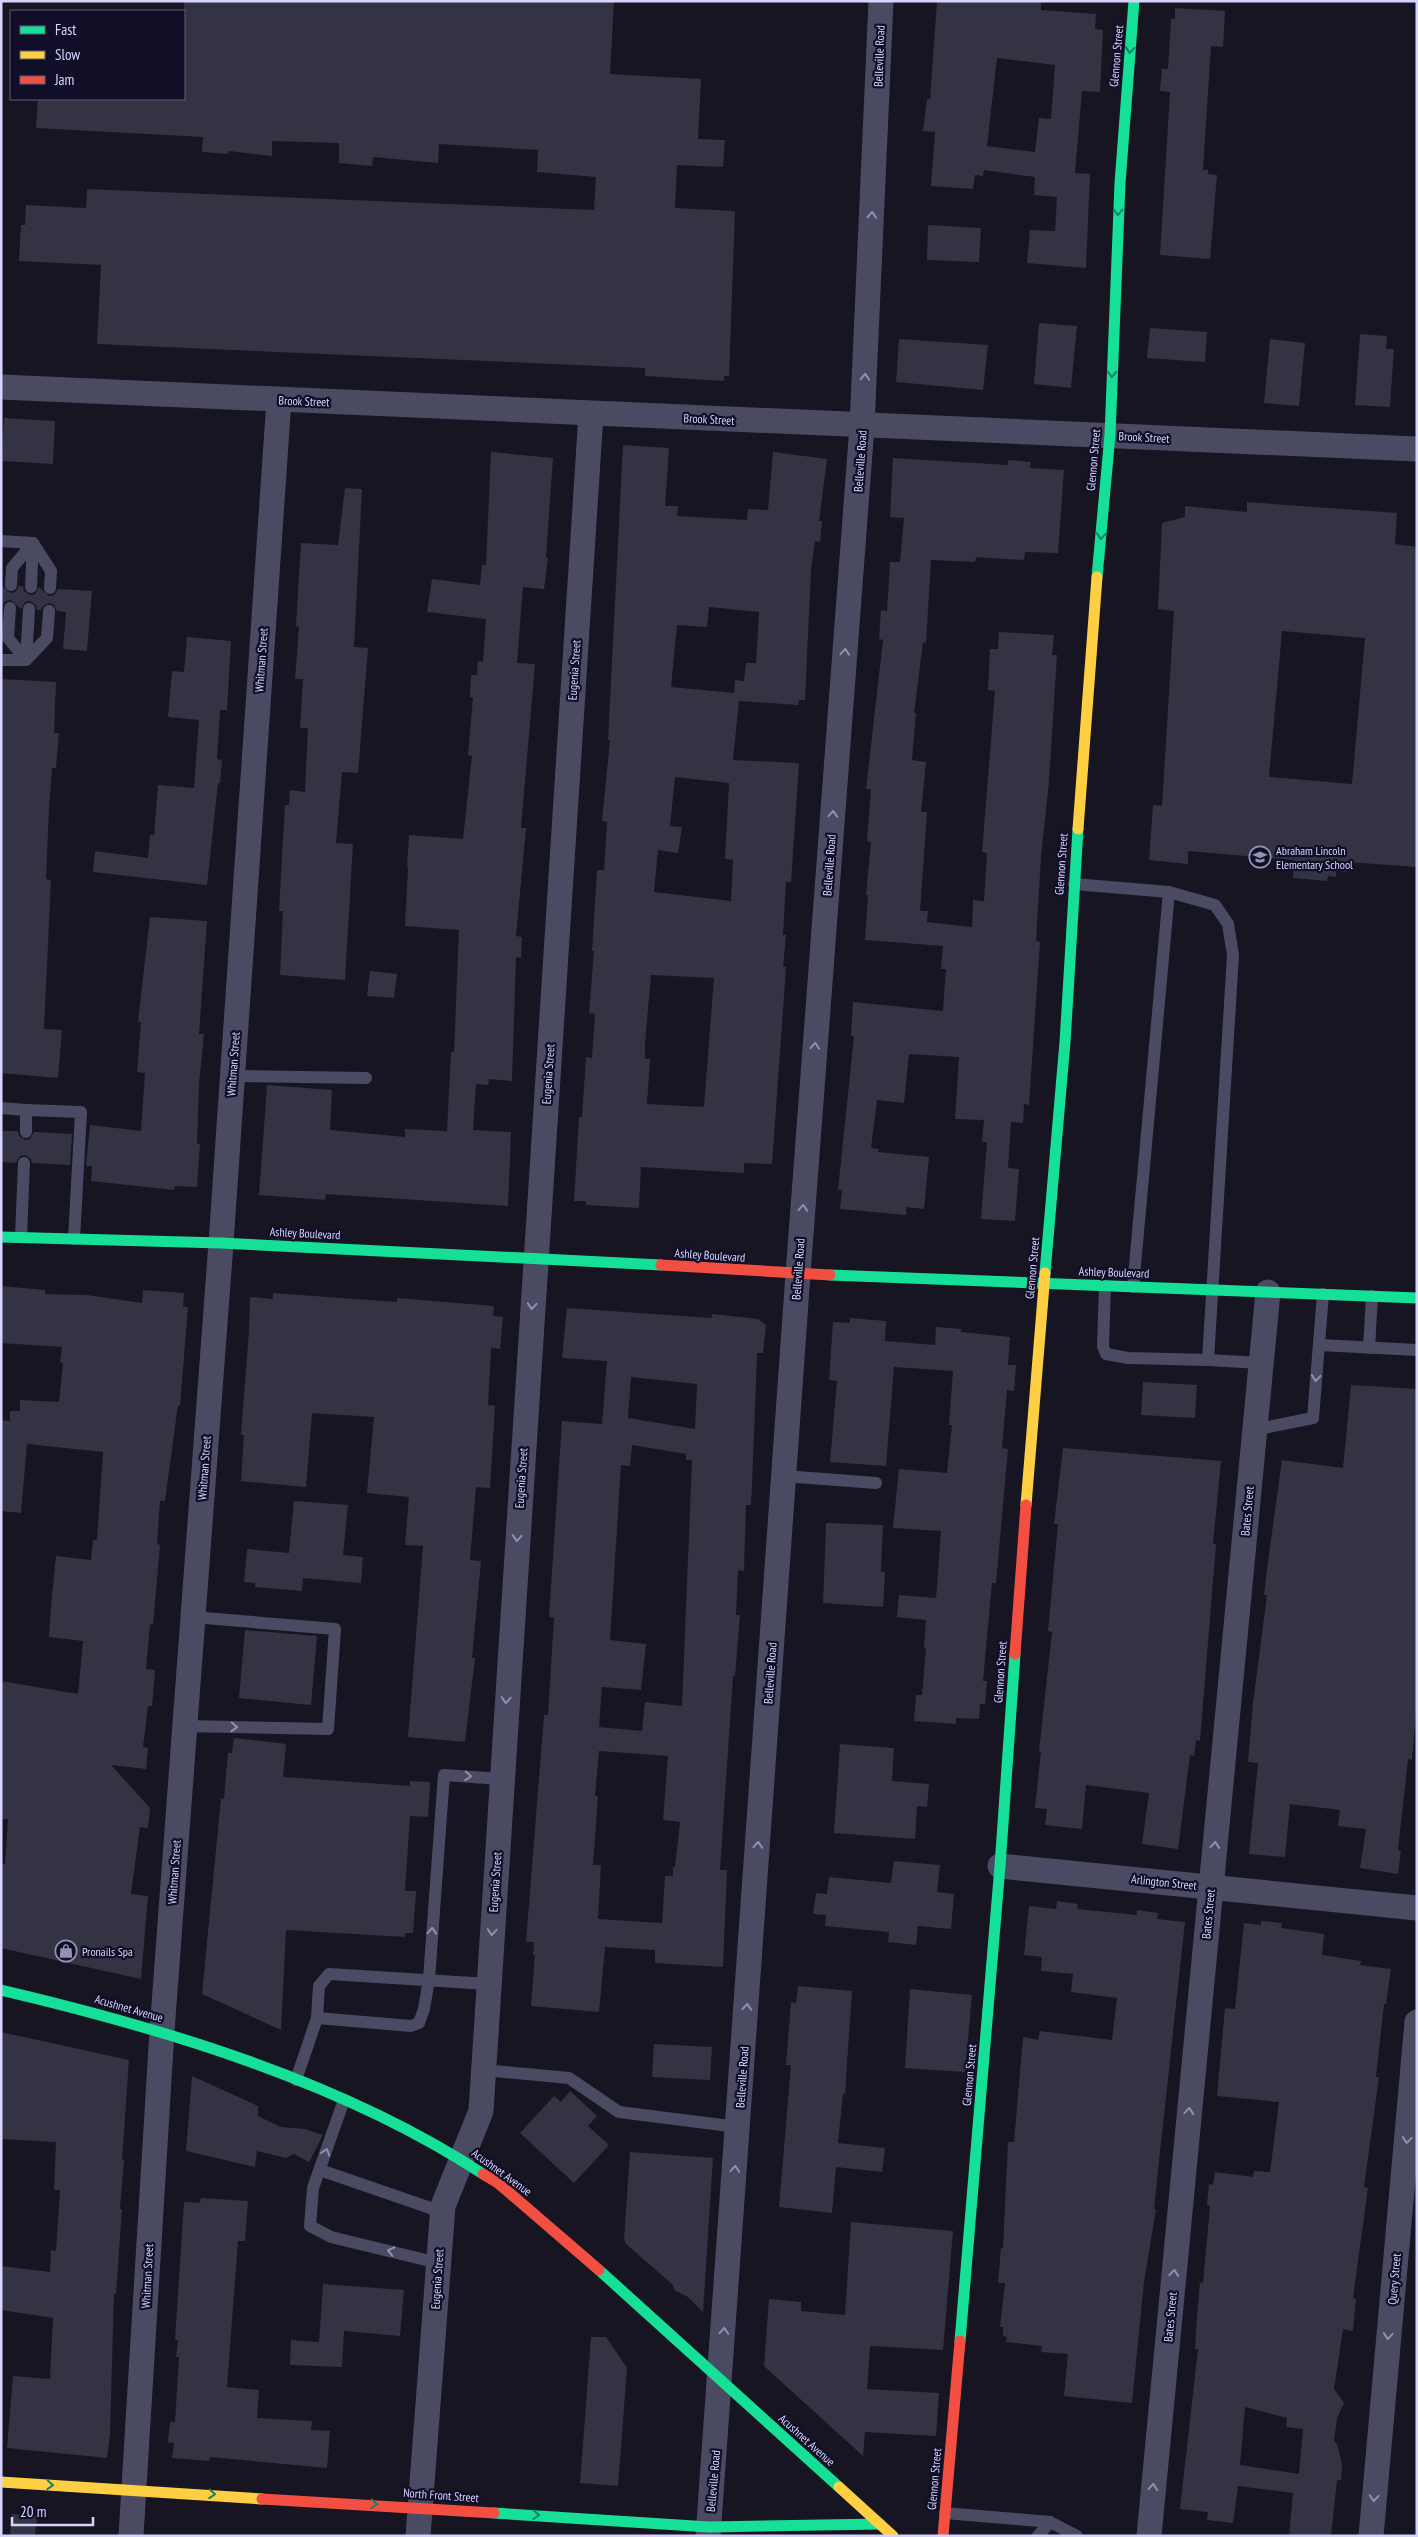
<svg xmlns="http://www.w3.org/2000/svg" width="1418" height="2537" font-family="'PT Sans Narrow',sans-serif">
<rect width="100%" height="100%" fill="#161521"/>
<g fill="#343343" fill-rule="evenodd">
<path d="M184 1H614L610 74 701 79 698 139 725 140 723 167 677 165 675 208 735 211 729 376H724V381L645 376V368L97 344 101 265 19 261 21 225H25L26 205 86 208 87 189 594 210 596 177 537 172 538 150 439 144 438 163 373 157 372 166 339 163V143L272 141V156L229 151 228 154 202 152 203 137 36 128 38 99H184Z"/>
<path d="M937 1H1041V10L1096 14 1095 29 1103 30 1100 92 1082 91 1075 173 1090 174 1086 268 1027 263 1030 230 1055 231 1057 197 1034 195 1035 177 984 170 983 176 975 175 973 189 931 186 935 132 923 131 927 99H930ZM997 58 1055 65 1051 119 1039 118 1035 152 987 146Z"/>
<path d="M1175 8 1225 11 1223 47 1211 46 1203 170H1208V174L1217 175 1210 259 1160 255 1170 92 1160 91 1162 69H1168L1171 19H1175Z"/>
<path d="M928 225 981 228 979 262 927 260Z"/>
<path d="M1039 323 1077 326 1071 388 1034 384Z"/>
<path d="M1150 328 1207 332 1205 362 1147 358Z"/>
<path d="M1360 334 1387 336 1386 349H1394L1390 407 1355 405Z"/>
<path d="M899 339 988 345 983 390 896 382Z"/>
<path d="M1270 339 1305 343 1299 406 1264 403Z"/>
<path d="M4 418 55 421 53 464 2 461Z"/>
<path d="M623 445 669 448 665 506H678L677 516 747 520 748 509 768 510 773 452 827 459 819 521H822L820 542 815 541 811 570 805 700H799L798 705 739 701 733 760 799 763 791 882H786L783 935H786L783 967H786L772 1164 744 1163V1173L641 1167 639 1208 586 1205V1201H574L579 1117H582L586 1057 592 1058 595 1014 589 1013 594 951H592L597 870H604L607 822 602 821 610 740H608ZM709 607 759 612 756 663H746L744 681 735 680 734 693 671 687 677 625 707 627ZM675 777 729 783 725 859 733 860 731 901 654 892 658 850 678 853 682 827 670 826ZM651 975 714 978 704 1107 647 1104 650 1059H645V1043Z"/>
<path d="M491 452 553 458 546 557 548 558 544 589 523 587 517 663 535 664 521 828H526L516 936 522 937 521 958 516 957 512 1081 489 1079 488 1085 476 1084 473 1130 511 1132 508 1206 326 1194 325 1200 259 1195 267 1085 332 1090 330 1130 405 1137V1129L447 1131 451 1052H454L459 930 405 926 408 867H407L409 835 463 839 472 756 468 755 473 698 470 697 471 675H477L478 661 483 662 486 619 427 612 432 579 480 585 482 565H486Z"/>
<path d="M893 458 1008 465V460L1031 462 1030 468 1064 470 1058 553 1025 552 1024 560 976 557 975 562 931 560 926 643 923 642 914 713H916L912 760 926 762 921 812H927L920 911H928L927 922 972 927 973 900 984 901 987 853 982 852 995 691 988 690 990 649H998L999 632 1054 635 1052 655H1057L1049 781 1041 857 1036 941 1040 942 1029 1105 1024 1104 1023 1123 1011 1122 1008 1168 1019 1169 1015 1221 981 1219 987 1142H982L984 1120 955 1119 959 1057 909 1054 904 1103 877 1100 871 1148 879 1149 878 1152 929 1157 924 1209 906 1207V1215L840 1209 842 1190H838L854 1036H851L853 1002 943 1011 946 969H941L943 946 865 940 868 895H866L871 842 867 841 871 789H866L883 640 879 639 881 610 887 611 890 562H900L904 518 890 517Z"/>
<path d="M345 488 362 489 354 647 368 648 358 773 342 772 336 843 353 844 345 980 280 975 283 911H279L285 805H289L290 790 305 792 308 728H300L303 679H295L299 627 296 626 301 543 338 545Z"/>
<path d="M1247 502 1397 513 1395 544 1417 547V867L1347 862V872L1336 871V877L1328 876 1327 881 1293 878 1294 860 1188 851V864L1149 860 1153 805 1162 806 1174 611 1158 609 1162 523 1185 517V506L1247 512ZM1282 631 1365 638 1352 784 1269 777Z"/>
<path d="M1 585 10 593 15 592 19 586H23L24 591 30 595 35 594 39 587 49 596 54 595 58 589 92 591 87 651 63 649 66 612 57 611 54 605 49 603 43 606 41 610H37L36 605 30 601 25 602 21 609 11 600 6 601 1 607Z"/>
<path d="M187 637 231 641 227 710H220L217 759 222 760 220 783H218L207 885 93 872 95 851 148 858 150 835H154L158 785 194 788 199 720 168 717 172 671 184 672Z"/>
<path d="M1 679 56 682 54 733H59L56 768H52L49 808 46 879 51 880 44 1029 62 1030 58 1078 1 1073Z"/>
<path d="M150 917 207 921 199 1034H204L199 1084 197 1144H200L197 1187 175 1186 174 1190 91 1181 92 1166H86L90 1125 141 1131 145 1073 137 1072 141 1022H138Z"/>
<path d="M370 971 397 974 394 998 367 996Z"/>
<path d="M1 1131H18L19 1136 26 1140 30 1139 34 1132 72 1134 70 1165 32 1163 31 1159 25 1155 20 1156 16 1163 1 1162Z"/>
<path d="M1 1286 45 1290V1294L87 1295 142 1303 143 1290 184 1293 183 1307H188L180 1406 178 1405 165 1501H160L157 1544 160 1545 153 1625 150 1624 146 1669 155 1670 152 1706H148L143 1747 148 1748 146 1769 111 1765 150 1808 148 1828 140 1827 131 1894 148 1896 141 1979 1 1948V1864H5L8 1819H1V1681L78 1694 83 1641 49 1637 52 1595 56 1556 91 1560 93 1540H97L103 1452 27 1444 21 1513 1 1511V1420L10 1421V1411H20V1400L59 1402 63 1363 60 1362 62 1347 1 1343Z"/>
<path d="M273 1293 397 1302V1298L494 1306 493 1316 503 1317 500 1349 491 1348 488 1405 495 1406 490 1488 476 1487 470 1560 481 1561 472 1658H475L465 1742 408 1737 423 1546 405 1545 409 1497 367 1493 374 1417 312 1413 306 1487 241 1481 244 1435H241L249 1330 250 1297 273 1299Z"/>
<path d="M567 1308 712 1318V1314L758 1319 766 1325 763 1353H757L752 1487 751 1505H746L744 1571 738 1570 736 1615H740L735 1676H733L720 1870H727L723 1967 655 1963V1950L605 1947 599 2012 531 2006 535 1955H533L534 1942H526L544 1715H548L554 1618 549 1617 562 1421 602 1424 607 1361 562 1358ZM631 1377 697 1384 695 1429 628 1418ZM632 1445 686 1454V1460H692L682 1706 645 1702 642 1731 599 1727 602 1687 641 1690 646 1644 610 1640 621 1465 630 1466ZM599 1751 668 1756 663 1820 680 1822 675 1867H673V1876H665L662 1923 598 1919 601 1865H593L598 1796H595Z"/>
<path d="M850 1318 886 1321 885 1341 935 1345 936 1327 961 1329V1332L1010 1337 1008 1365H1016L1014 1391 1007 1390 1002 1448 1008 1449 996 1583H992L983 1681H987L985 1704H980L979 1719 956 1718V1724L914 1721 916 1695H922L926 1648H924L926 1620 897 1617 899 1595 936 1598 941 1531 893 1528 899 1469 947 1473 952 1425H949L953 1371 894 1367 886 1466 830 1462 837 1381 829 1380 833 1322 850 1323Z"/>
<path d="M1143 1382 1197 1385 1195 1418 1141 1415Z"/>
<path d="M1351 1385 1417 1389V1701L1412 1760 1408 1759 1398 1850 1401 1851 1398 1874 1360 1868 1366 1829 1338 1826 1340 1810 1290 1804 1285 1857 1249 1854 1258 1763 1248 1762 1253 1703 1267 1595H1264L1268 1561 1282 1460 1343 1468Z"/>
<path d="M1063 1448 1221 1461 1213 1544H1216L1200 1741 1196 1740 1194 1756 1190 1755 1178 1849 1142 1844 1149 1793 1086 1785 1082 1829 1045 1825 1047 1809 1035 1808 1041 1752 1039 1751 1052 1632 1048 1631 1058 1524H1054Z"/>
<path d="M294 1501 348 1505 343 1555 363 1557 361 1583 303 1578 302 1591 255 1587V1583L244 1582 247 1549 289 1553Z"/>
<path d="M826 1523 883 1525 881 1572H885L883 1607 823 1603Z"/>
<path d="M245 1630 317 1636 311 1705 239 1698Z"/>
<path d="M234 1738 286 1744 283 1777 410 1786V1781L430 1782 428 1817 410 1816 405 1891H416L413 1933H405V1937L286 1930 281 2030 202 1994 221 1798 224 1799 228 1753H232Z"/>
<path d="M840 1744 894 1748 892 1781 929 1784 927 1807 917 1806 915 1839 834 1833Z"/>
<path d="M894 1861 940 1865 937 1892 954 1894 951 1929 918 1926 916 1945 888 1942 889 1932 825 1926 826 1915 813 1914 816 1893 827 1894 829 1877 891 1883Z"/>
<path d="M1057 1901 1078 1904 1077 1909 1137 1915V1910L1158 1913 1157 1919 1185 1922 1160 2152 1154 2209H1156L1144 2282 1132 2403 1064 2396 1068 2354 1041 2352 1042 2346 1006 2342 1007 2337 1003 2336V2327H1000L1005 2283H998L1001 2248H1003L1008 2142H1014L1023 2037 1038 2040 1040 2031 1112 2040 1117 1998 1071 1992 1073 1974 1041 1971 1042 1957 1024 1955 1029 1906 1056 1909Z"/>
<path d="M1261 1921 1282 1923 1281 1928 1324 1934 1322 1955 1361 1961 1360 1965 1391 1969 1386 2004H1384L1376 2077H1379L1364 2187 1368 2188 1353 2298 1356 2299 1353 2331 1343 2329 1334 2389 1344 2403 1337 2418 1334 2441 1337 2444 1342 2464 1341 2480H1337L1331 2536H1289L1293 2493 1238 2486 1233 2523 1207 2520 1208 2512 1180 2509 1198 2349H1195L1197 2316 1200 2282 1203 2283 1210 2206 1207 2205 1209 2184 1213 2185 1215 2172 1253 2177 1254 2171 1270 2172 1279 2102 1217 2096 1225 2008 1235 2009 1244 1923 1261 1925ZM1245 2407 1287 2418 1286 2427 1303 2429 1299 2474 1240 2465Z"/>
<path d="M798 1986 852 1991 845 2094H843L838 2143 885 2148 882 2172 836 2167 832 2213 779 2207 791 2065H786L791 2002 796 2003Z"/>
<path d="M910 1989 972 1995 965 2072 905 2068Z"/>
<path d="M1 2032 129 2060 122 2160H124L120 2209H122L116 2294H114L110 2434 107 2458 7 2448 13 2376 50 2379 53 2318 1 2310V2266L50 2272 51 2250 56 2251 60 2190H54L56 2142 1 2139Z"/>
<path d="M654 2044 712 2047 710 2080 652 2077Z"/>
<path d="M192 2076 258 2106V2116L281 2127 305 2129 323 2135 309 2162 294 2154 286 2158 257 2151 255 2167 186 2151Z"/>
<path d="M570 2091 597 2116 588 2126 609 2145 574 2183 520 2133 554 2096 561 2102Z"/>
<path d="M630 2152 713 2158 703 2312 688 2297 674 2290 673 2285 626 2244 624 2239Z"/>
<path d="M201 2198 248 2201 245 2241H238L227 2387 259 2390 257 2418 312 2421 311 2430 330 2431 327 2468 210 2457 209 2461 172 2458 174 2443 168 2442 170 2422H175L179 2357H176L178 2340H175L184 2202 200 2203Z"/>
<path d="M851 2222 953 2231 943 2350 870 2346 867 2389 939 2393 936 2436 865 2432 863 2456 764 2366 769 2299 801 2302V2311L845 2315Z"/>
<path d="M323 2284 404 2290 400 2336 344 2331 342 2367 290 2365 291 2340 319 2342Z"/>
<path d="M591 2337H606L627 2368 618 2486 580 2483Z"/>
<path d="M12 2514 37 2516 35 2536H10Z"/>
</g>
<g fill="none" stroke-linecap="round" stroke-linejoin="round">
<g stroke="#4a4b62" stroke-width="12">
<path d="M1 541 33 543 31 587"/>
<path d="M11 585 12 568 33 543 51 571 50 588"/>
<path d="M10 608 8 638 26 660 47 638 49 611"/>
<path d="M1 660H26L29 609"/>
<path d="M1074 884 1169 892 1215 905 1228 924 1233 955 1208 1360 1128 1358 1106 1354 1103 1346 1105 1286"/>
<path d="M233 1076 366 1078"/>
<path d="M1 1108 26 1110V1132"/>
<path d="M26 1110 81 1112 74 1239"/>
<path d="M21 1237 24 1163"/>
<path d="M1133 1287 1169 892"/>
<path d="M1319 1345 1417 1350"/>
<path d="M1369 1348 1372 1296"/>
<path d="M1208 1360 1261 1363"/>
<path d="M1254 1430 1313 1418 1323 1294"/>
<path d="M784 1476 876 1483"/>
<path d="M185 1726 328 1729 335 1629 193 1617"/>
<path d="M317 2018 319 1986 329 1974 488 1984"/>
<path d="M483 2070 569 2078 619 2112 738 2127"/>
<path d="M296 2080 317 2018 411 2026 419 2023 424 2009 429 1979 444 1775 501 1779"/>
<path d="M344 2100 313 2188 310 2226 331 2237 438 2263"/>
<path d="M320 2170 442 2212"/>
<path d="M945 2513 1050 2522 1077 2536"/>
<path d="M1038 2536 1050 2522"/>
</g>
<g stroke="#4a4b62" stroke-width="25">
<path d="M1 387 1417 449"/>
<path d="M1000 1866 1417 1908"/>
<path d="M131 2536 162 2031 221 1243 279 400"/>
<path d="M418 2536 443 2206 481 2111 591 414"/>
<path d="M708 2536 798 1274 862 426 881 1"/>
<path d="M1149 2536 1268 1292"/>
<path d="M1371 2536 1417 2022"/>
</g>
<g stroke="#16e098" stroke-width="11">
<path d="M1097 577 1110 435 1120 183 1134 1"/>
<path d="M1 1237 221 1243 661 1265"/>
<path d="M1045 1273 1065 1042 1078 829"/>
<path d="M830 1275 1417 1298"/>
<path d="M1 1990C163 2028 343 2082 483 2174"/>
<path d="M599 2270 839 2487"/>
<path d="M960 2341 1000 1866 1015 1654"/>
<path d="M494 2513 709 2527 880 2524"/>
</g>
<g stroke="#ffcf43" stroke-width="11">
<path d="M1078 829 1097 577"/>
<path d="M1026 1505 1045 1273"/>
<path d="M1 2482 262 2499"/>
<path d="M839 2487 893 2536"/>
</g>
<g stroke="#f24e42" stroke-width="11">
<path d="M661 1265 830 1275"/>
<path d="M1015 1654 1026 1505"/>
<path d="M483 2174 498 2183 599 2270"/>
<path d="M262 2499 494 2513"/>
<path d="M943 2536 960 2341"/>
</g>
</g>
<defs><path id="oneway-chevron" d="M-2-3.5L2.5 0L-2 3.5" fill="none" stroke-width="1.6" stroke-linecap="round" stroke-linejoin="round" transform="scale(1.25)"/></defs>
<g stroke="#148265">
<use href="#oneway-chevron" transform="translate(1130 50) rotate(95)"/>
<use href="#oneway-chevron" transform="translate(1118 212) rotate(92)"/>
<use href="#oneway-chevron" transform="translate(1112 374) rotate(92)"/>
<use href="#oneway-chevron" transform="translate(1101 536) rotate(95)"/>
<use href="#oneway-chevron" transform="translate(50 2485) rotate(3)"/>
<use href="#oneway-chevron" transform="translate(212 2494) rotate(4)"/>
<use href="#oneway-chevron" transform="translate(374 2504) rotate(4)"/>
<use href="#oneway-chevron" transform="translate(536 2515) rotate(4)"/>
</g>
<g stroke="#9090b0">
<use href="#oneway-chevron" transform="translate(872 215) rotate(-87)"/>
<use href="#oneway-chevron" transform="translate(865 377) rotate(-87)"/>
<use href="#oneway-chevron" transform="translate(845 652) rotate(-86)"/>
<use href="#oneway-chevron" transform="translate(833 814) rotate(-86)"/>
<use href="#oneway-chevron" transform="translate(815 1046) rotate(-86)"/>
<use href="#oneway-chevron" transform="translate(803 1208) rotate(-86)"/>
<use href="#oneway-chevron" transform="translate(532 1306) rotate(94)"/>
<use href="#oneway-chevron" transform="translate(1316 1378) rotate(95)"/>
<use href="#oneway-chevron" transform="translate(517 1538) rotate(94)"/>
<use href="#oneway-chevron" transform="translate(506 1700) rotate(94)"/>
<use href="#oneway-chevron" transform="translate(234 1727) rotate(2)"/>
<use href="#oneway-chevron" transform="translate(468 1776) rotate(4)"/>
<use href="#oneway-chevron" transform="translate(758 1845) rotate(-86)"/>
<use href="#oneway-chevron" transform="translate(1215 1845) rotate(-85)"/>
<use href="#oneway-chevron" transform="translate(432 1931) rotate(-86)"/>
<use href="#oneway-chevron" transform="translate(492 1932) rotate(94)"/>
<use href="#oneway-chevron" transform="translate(747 2007) rotate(-86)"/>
<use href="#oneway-chevron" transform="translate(1189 2111) rotate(-85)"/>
<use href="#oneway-chevron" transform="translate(1407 2140) rotate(95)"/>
<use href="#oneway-chevron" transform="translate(326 2152) rotate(-71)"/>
<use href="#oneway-chevron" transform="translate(735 2169) rotate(-86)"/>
<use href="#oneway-chevron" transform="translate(391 2251) rotate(-167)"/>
<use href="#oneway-chevron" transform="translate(1174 2273) rotate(-85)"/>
<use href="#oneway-chevron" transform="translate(724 2331) rotate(-86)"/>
<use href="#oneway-chevron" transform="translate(1388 2336) rotate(95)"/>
<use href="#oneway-chevron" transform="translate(1153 2487) rotate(-85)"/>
<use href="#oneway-chevron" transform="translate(1374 2498) rotate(94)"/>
</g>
<defs>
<g id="school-ring" transform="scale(1.125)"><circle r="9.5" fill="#110f27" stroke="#9392b1" stroke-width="1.5"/><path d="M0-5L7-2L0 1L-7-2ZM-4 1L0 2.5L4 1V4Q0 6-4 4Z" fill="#9392b1"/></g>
<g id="shop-ring" transform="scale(1.125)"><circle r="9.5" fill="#110f27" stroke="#9392b1" stroke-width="1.5"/><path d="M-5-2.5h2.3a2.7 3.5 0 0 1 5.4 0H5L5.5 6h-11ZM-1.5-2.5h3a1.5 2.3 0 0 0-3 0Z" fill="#9392b1"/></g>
</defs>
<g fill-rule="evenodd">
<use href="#school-ring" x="1260" y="857"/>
<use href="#shop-ring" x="66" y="1951"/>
</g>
<g text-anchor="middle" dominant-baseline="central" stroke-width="4.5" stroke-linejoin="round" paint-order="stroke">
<g font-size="12" fill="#d7d5ff" stroke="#110f27">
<text transform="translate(879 56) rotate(-88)">Belleville Road</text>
<text transform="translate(1116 56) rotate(-85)">Glennon Street</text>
<text transform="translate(304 401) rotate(2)">Brook Street</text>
<text transform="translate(709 419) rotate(3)">Brook Street</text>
<text transform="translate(1144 437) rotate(3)">Brook Street</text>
<text transform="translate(1093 460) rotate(-85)">Glennon Street</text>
<text transform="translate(860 461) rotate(-86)">Belleville Road</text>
<text transform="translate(261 660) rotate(-86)">Whitman Street</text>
<text transform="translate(574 670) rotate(-86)">Eugenia Street</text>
<text transform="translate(1061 864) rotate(-86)">Glennon Street</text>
<text transform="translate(829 865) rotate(-86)">Belleville Road</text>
<text transform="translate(233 1064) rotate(-86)">Whitman Street</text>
<text transform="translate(548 1074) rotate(-86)">Eugenia Street</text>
<text transform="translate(305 1233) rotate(3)">Ashley Boulevard</text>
<text transform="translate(710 1255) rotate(4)">Ashley Boulevard</text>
<text transform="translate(1032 1268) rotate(-85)">Glennon Street</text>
<text transform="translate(798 1269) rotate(-86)">Belleville Road</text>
<text transform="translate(1114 1272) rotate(2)">Ashley Boulevard</text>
<text transform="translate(204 1468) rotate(-86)">Whitman Street</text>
<text transform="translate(521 1478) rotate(-86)">Eugenia Street</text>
<text transform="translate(1247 1511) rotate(-85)">Bates Street</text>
<text transform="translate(1000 1672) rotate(-86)">Glennon Street</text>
<text transform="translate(770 1673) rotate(-86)">Belleville Road</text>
<text transform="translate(174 1872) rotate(-86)">Whitman Street</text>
<text transform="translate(495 1882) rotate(-86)">Eugenia Street</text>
<text transform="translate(1164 1882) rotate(6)">Arlington Street</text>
<text transform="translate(1208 1914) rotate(-85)">Bates Street</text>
<text transform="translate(129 2008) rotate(16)">Acushnet Avenue</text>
<text transform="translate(969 2075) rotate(-85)">Glennon Street</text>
<text transform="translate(742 2077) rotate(-86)">Belleville Road</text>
<text transform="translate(502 2172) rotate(36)">Acushnet Avenue</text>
<text transform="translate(147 2276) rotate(-87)">Whitman Street</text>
<text transform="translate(437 2279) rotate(-86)">Eugenia Street</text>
<text transform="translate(1394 2279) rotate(-85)">Query Street</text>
<text transform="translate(1170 2317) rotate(-85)">Bates Street</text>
<text transform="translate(807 2440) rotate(42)">Acushnet Avenue</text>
<text transform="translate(934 2479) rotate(-85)">Glennon Street</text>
<text transform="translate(713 2481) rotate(-85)">Belleville Road</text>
<text transform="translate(441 2495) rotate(4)">North Front Street</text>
</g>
<g font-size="12" fill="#d7d5ff" stroke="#110f27" text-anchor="start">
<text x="1276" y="850">Abraham Lincoln<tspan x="1276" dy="14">Elementary School</tspan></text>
<text x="82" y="1951">Pronails Spa</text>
</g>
</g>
<rect width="1418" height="2537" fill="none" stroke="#d7d5ff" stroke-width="5"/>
<rect x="10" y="10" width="175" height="90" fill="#110f27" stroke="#605e7d"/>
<rect x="20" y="26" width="25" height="8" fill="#16e098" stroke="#605e7d"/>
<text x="55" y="35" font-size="15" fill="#d7d5ff">Fast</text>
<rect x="20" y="51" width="25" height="8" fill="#ffcf43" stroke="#605e7d"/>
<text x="55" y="60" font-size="15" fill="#d7d5ff">Slow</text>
<rect x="20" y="76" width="25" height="8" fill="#f24e42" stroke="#605e7d"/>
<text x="55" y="85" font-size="15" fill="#d7d5ff">Jam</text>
<path d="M12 2517v8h81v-8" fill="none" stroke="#d7d5ff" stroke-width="2.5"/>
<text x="20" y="2517" font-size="15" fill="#d7d5ff" stroke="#110f27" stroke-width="4" paint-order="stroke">20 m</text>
</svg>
